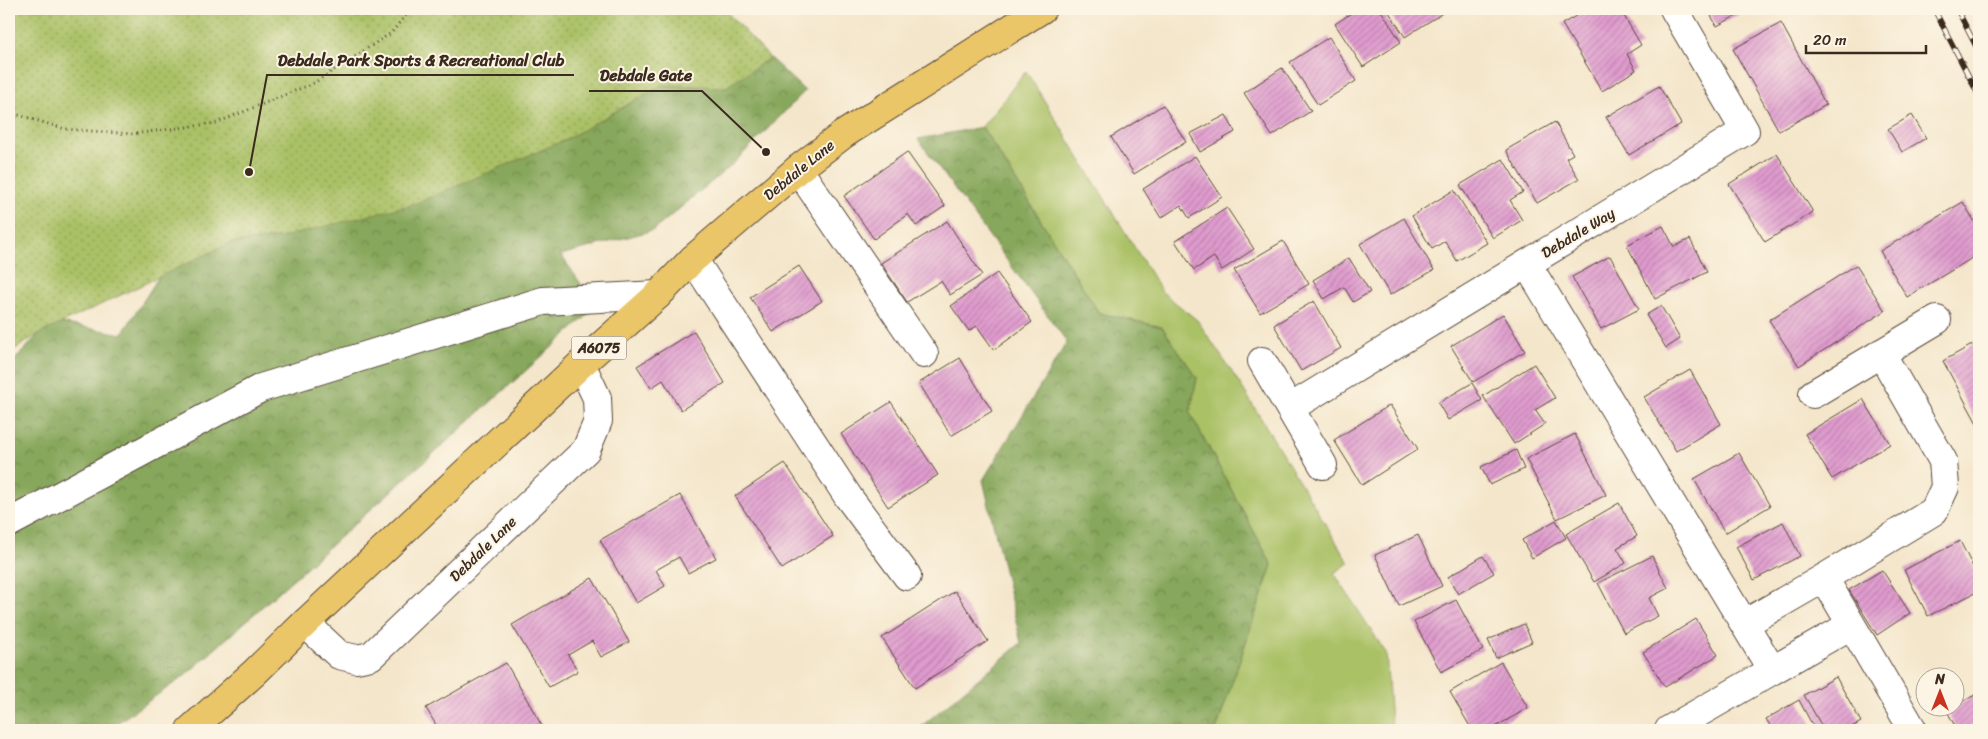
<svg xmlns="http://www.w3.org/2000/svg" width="1988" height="739" font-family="Sriracha,sans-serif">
<defs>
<pattern id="forest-crowns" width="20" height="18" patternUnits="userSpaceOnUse" patternTransform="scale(1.25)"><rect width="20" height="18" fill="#87a75b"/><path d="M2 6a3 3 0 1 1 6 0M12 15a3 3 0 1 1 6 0" fill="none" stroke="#70884b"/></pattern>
<pattern id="park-dots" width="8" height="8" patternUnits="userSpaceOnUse" patternTransform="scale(1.25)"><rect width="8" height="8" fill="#aac166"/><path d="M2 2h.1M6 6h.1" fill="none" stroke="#8c9d53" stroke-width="1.8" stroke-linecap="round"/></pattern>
<pattern id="building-hatch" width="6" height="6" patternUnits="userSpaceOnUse" patternTransform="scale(1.25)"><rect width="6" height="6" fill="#e09bcf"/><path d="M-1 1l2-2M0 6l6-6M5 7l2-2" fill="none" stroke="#b77fa7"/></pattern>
</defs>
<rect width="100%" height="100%" fill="#fcf5e5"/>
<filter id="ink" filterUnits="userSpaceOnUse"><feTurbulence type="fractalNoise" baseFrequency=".02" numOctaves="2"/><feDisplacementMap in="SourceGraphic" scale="10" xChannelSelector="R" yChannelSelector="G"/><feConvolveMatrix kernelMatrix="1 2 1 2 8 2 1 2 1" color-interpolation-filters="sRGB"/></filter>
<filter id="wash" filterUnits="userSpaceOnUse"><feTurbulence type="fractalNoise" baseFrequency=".0096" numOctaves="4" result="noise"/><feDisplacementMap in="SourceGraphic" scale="20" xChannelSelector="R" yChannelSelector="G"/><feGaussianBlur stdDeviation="1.12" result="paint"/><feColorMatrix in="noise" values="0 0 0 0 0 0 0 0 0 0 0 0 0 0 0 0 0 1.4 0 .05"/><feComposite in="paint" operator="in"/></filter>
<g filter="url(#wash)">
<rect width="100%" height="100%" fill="#f4e6cb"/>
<path fill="#aac166" stroke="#727642" d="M1026 71 1162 292 1197 320 1240 384 1349 563 1334 573 1386 653 1391 722 1396 730H1216L1272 565 1190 413 1197 378 1162 327 1099 313 982 127Z"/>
<g fill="url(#forest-crowns)" stroke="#61683c">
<path d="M770 58 805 91 734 163 654 230 561 255 597 307 186 675 107 730H9V366L39 334 60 323 122 334 160 275 230 243 284 237 565 140 662 85 726 87Z"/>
<path d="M982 127 1099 313 1162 327 1197 378 1190 413 1272 565 1216 730H917L1021 643 983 480 1067 342 918 139Z"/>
</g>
<path fill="url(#park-dots)" stroke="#727642" d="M9 9H724L770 58 726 87 662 85 565 140 414 204 284 237 230 243 39 334 9 353Z"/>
<g id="blocks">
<g fill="url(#building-hatch)">
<path d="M1357 9H1380L1401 42 1363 67 1335 24Z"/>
<path d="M1387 9H1441L1444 12 1405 37Z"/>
<path d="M1588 9H1620L1641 45 1627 54 1636 70 1602 91 1562 24Z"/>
<path d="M1707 9H1749L1717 26Z"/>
<path d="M1781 23 1826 105 1779 131 1733 49Z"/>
<path d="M1329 37 1356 81 1318 105 1290 62Z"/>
<path d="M1282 68 1311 111 1272 136 1244 93Z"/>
<path d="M1659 86 1681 124 1629 155 1606 117Z"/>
<path d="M1163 105 1186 142 1134 174 1111 137Z"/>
<path d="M1226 115 1235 132 1200 152 1190 134Z"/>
<path d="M1912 115 1926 138 1902 152 1888 129Z"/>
<path d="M1555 122 1573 154 1566 158 1579 179 1537 203 1506 150Z"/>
<path d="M907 152 945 206 916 226 908 214 874 239 844 196Z"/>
<path d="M1777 154 1813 212 1765 242 1729 184Z"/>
<path d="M1195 156 1222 197 1189 218 1181 205 1161 218 1143 189Z"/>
<path d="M1503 159 1523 192 1510 200 1522 220 1493 238 1460 185Z"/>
<path d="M1454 190 1487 243 1457 261 1445 241 1432 249 1412 216Z"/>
<path d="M1963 202 1979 229V254L1907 297 1880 251Z"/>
<path d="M1227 208 1254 249 1222 270 1214 257 1194 270 1175 241Z"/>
<path d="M1404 218 1434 270 1390 295 1360 244Z"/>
<path d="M947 221 982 275 950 295 941 281 907 302 881 263Z"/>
<path d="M1663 226 1674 247 1690 239 1707 272 1655 299 1627 245Z"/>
<path d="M1283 241 1309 284 1260 313 1234 270Z"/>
<path d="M1610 256 1639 309 1601 329 1572 277Z"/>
<path d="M1349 258 1370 292 1353 302 1344 287 1324 299 1313 280Z"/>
<path d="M1856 265 1885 311 1799 366 1769 320Z"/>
<path d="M799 266 822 301 773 332 750 297Z"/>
<path d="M997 273 1032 322 994 350 977 326 969 331 951 306Z"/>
<path d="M1314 301 1341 348 1301 371 1274 325Z"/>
<path d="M1661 306 1680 339 1666 348 1646 315Z"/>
<path d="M1503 314 1525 351 1473 382 1451 346Z"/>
<path d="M694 331 725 383 681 410 663 380 651 388 637 366Z"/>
<path d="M1979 341V427L1943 361Z"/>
<path d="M960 358 992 411 951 436 919 383Z"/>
<path d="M1534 364 1555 398 1535 410 1545 424 1514 444 1483 396Z"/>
<path d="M1690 370 1721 424 1676 451 1644 397Z"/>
<path d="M1472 383 1482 400 1448 420 1438 403Z"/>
<path d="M1863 399 1890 444 1832 479 1805 434Z"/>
<path d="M891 402 938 475 888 507 841 434Z"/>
<path d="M1390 405 1418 449 1362 485 1334 440Z"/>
<path d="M1575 434 1606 495 1557 519 1526 459Z"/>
<path d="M1516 450 1524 469 1490 485 1481 467Z"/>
<path d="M1739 453 1770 506 1725 533 1694 479Z"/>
<path d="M785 463 833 536 782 569 735 496Z"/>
<path d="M680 495 716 558 688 573 679 557 656 570 665 586 636 603 600 540Z"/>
<path d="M1619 503 1637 536 1617 548 1626 563 1594 582 1566 534Z"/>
<path d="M1556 520 1566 538 1532 558 1522 540Z"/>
<path d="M1783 522 1800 556 1754 580 1736 547Z"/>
<path d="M1418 535 1442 586 1399 606 1375 555Z"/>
<path d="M1960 541 1979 579V591L1928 616 1904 570Z"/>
<path d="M1483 556 1494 573 1458 594 1448 577Z"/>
<path d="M1652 556 1668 588 1649 598 1658 616 1624 633 1598 583Z"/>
<path d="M1882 570 1910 613 1877 635 1849 590Z"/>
<path d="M592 578 629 642 601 657 592 641 568 655 578 671 549 687 512 625Z"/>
<path d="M955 591 988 641 915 688 882 638Z"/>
<path d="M1456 600 1483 650 1441 672 1414 622Z"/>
<path d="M1696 619 1718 655 1665 687 1643 652Z"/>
<path d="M1524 624 1532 642 1496 658 1488 640Z"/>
<path d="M1501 662 1528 708 1490 730H1472L1450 692Z"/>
<path d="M506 663 542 726 534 730H508L505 726 497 730H439L426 708Z"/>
<path d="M1836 677 1861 722 1846 730H1824L1804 695Z"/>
<path d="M1979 693V730H1957L1946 709 1956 706V705Z"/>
<path d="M1799 700 1815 730H1773L1766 719Z"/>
</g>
</g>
</g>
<g filter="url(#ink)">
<use href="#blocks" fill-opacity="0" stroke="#574638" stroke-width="1"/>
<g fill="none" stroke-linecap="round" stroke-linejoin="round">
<g stroke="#574638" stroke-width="30">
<g id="minor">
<path d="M798 169 924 354"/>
<path d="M693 259 849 498 907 576"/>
<path d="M1527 264 1772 670"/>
<path d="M1262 361 1323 465"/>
<path d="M1813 394 1937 320"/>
<path d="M1290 408 1745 131 1674 9"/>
<path d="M9 523 261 388 543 301 658 295"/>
<path d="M1824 578 1913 730"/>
<path d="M305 623 339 655 356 659 371 656 586 450 598 421 597 398 581 364"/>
<path d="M1746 623 1824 578 1934 511 1945 487 1943 461 1881 353"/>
<path d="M1669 730 1851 625"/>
</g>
</g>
<g stroke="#574638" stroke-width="30">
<path id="major" d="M190 730 254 673 305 623 581 364 658 295 693 259 798 169 844 134 1042 9"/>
</g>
<path stroke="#574638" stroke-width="3" stroke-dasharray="1 4" stroke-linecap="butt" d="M9 112 65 129 133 134 216 123 314 83 391 33 411 9"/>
<use href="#minor" stroke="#fff" stroke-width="28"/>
<use href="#major" stroke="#eac669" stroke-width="28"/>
<g stroke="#3b2a1e" stroke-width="5.5">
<g id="rail">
<path d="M1934 9 1979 96"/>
<path d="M1957 9 1979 52"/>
</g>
</g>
<use href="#rail" stroke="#fcf5e5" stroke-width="4" stroke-dasharray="11" stroke-linecap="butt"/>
</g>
</g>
<g text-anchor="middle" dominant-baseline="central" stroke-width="4" stroke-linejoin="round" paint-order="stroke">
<rect fill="#fcf5e5" stroke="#75675a" stroke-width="1" x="571.5" y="336.5" width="55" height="23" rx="4"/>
<g font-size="14" font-weight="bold" fill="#3b2a1e">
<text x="599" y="348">A6075</text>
</g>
<g font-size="15" fill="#3b2a1e" stroke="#fcf5e5">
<text transform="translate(799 170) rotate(-39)">Debdale Lane</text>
<text transform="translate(1578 233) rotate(-31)">Debdale Way</text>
<text transform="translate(483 549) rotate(-44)">Debdale Lane</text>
</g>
</g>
<path fill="none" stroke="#3b2a1e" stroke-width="2" d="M249 172L267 75H574M766 152L702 91H589"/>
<g fill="#3b2a1e" stroke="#fcf5e5" stroke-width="2">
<circle cx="249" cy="172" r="5"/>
<circle cx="766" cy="152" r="5"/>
</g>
<g font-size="16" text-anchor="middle" font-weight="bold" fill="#3b2a1e" stroke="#fcf5e5" stroke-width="4" stroke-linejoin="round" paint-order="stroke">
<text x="421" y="66">Debdale Park Sports &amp; Recreational Club</text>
<text x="646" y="81">Debdale Gate</text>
</g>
<rect width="1988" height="739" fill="none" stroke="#fcf5e5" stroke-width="30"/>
<g transform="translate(1940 692)"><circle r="24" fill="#fcf5e5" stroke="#afa495"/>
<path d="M0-4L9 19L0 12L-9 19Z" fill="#c8321e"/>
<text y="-8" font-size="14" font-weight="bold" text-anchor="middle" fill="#3b2a1e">N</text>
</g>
<path d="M1806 45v8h120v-8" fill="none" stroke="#3b2a1e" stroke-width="2.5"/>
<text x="1813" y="45" font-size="15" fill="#3b2a1e" stroke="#fcf5e5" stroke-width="4" paint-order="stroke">20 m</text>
</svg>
